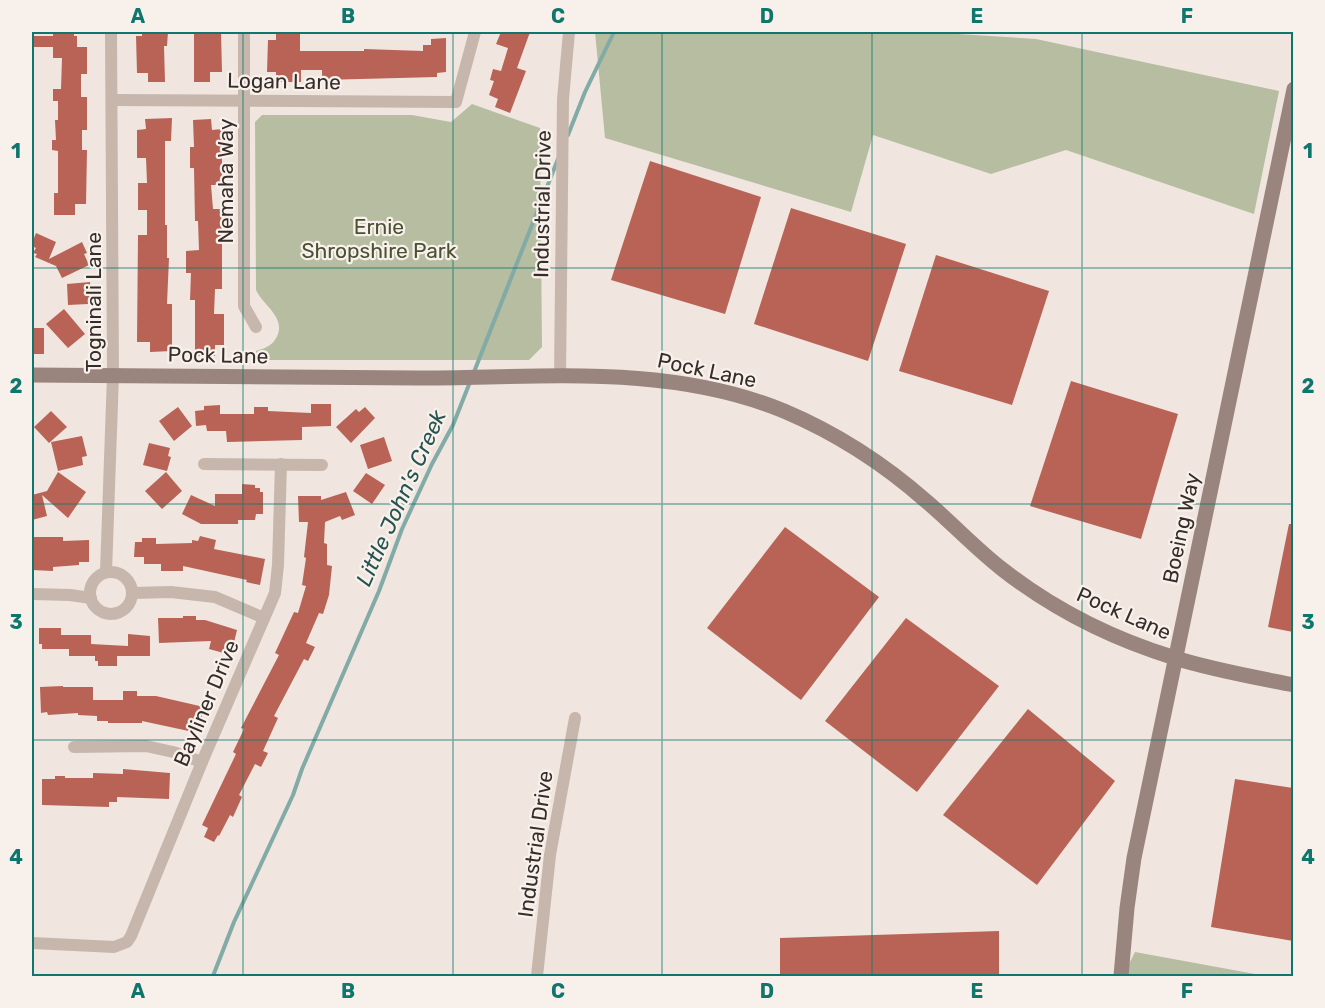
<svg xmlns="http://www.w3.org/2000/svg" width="1325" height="1008" font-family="Rubik,sans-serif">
<rect width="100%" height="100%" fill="#f0e6df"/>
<g fill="#b7bda1">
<path d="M595 32H926L1036 39 1279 91 1254 214 1066 150 991 174 873 135 851 212 605 138Z"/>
<path d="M472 104 540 128 542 347 529 360H257L256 351C266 348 274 345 278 334 284 316 263 305 256 290L255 122 262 115H412L451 122Z"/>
<path d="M1135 952 1266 976H1128L1127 968Z"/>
</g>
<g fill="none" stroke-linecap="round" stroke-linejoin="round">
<g stroke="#82aaa7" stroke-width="4">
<path d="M568 135 585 92 614 32"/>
<path d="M474 372 558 159"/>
<path d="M213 976 234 922 293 795 302 769 379 591 402 529 432 464 453 425 470 382"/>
</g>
</g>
<g fill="#b86356">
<path d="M53 32H74V36H77V47H87V74H81V97H87V130H82V150H87L86 204H75V215H54V193H58V151L52 150V140H56L55 120H58V101H53V89H61L62 58H53V47H32V36H53Z"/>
<path d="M142 32H168L167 46H164L165 82H148V73H137L136 36H142Z"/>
<path d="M194 32H221L222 72H210V82H194Z"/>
<path d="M276 32H300V51H364V49L423 51V45H431V39L446 38V72L437 73V77L322 80V70H301V82H280V76H276V72H267L268 40H276Z"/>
<path d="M501 32H530L517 68 526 71 510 113 495 107 498 99 489 95 494 81 490 80 493 69 501 71 508 48 496 44Z"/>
<path d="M172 118 171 141H165V225H167V258H169L167 304H172V351L150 352V342H137L138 235H147V210H138V183H147L146 158H137V130L146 129 145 119Z"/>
<path d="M211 119 212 130 222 129V185H211L213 209H222V289H215L214 314H224V345H215V356H195V300H190L191 273H186V251L199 250 198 221H195L194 168H190V147H194L193 120Z"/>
<path d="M650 161 761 197 725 314 611 280Z"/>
<path d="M791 208 906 244 868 361 754 324Z"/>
<path d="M36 233 56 242 49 259 82 242 87 253 84 254 89 265 62 278 56 266 35 257 37 254 33 253 36 248 32 246V243Z"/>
<path d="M936 255 1049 291 1012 405 899 371Z"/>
<path d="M90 282 92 302H88V304L68 305 67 284Z"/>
<path d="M64 309 85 334 68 348 46 324Z"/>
<rect x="32" y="328" width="12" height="26"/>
<path d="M1071 381 1178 414 1141 539 1030 506Z"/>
<path d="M311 404H331V426L302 427V440L227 442 226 431H207L206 425 196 426 195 411 204 410V406L220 405V414H254V407H268V411L311 413Z"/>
<path d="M178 407 192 426 174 441 159 421Z"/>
<path d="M365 407 375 418 351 443 336 427 356 409 359 412Z"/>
<path d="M51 411 67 427 49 443 34 427Z"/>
<path d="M82 436 87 456 82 457 83 465 58 471 51 442Z"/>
<path d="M384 437 392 461 368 469 360 445Z"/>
<path d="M149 443 170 448 168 456 171 457 167 471 143 465Z"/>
<path d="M58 472 86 492 68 518 42 495 47 516 32 520V495L47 491Z"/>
<path d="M166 472 182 491 162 509 145 491Z"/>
<path d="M366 473 385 485 372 504 353 491Z"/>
<path d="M242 484 255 485V488H260V492H263V514H256L255 520H238V524H201L182 514 191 495 215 506V494H242Z"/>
<path d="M346 492 355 515 342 520 340 516 325 522 324 543 327 544V565L332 566 329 595 323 614 319 613 306 643 315 647 308 661 304 659 274 716 278 718 263 751 268 753 261 767 255 764 239 795 242 797 233 817 230 815 219 836 218 835 214 842 204 837 208 828 202 825 236 754 233 752 244 729 241 728 279 655 275 653 294 612 298 613 306 586 302 585 306 558 304 557 308 522H299L298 496H321V500Z"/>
<path d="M1289 524H1293V632L1268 627Z"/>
<path d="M785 527 879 597 801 700 707 628Z"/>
<path d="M200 536 216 540 214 549 265 559 260 585 246 582 247 580 183 566V571H161V564H144V557H134L135 542H142V538H156V544L192 543V540L198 541Z"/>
<path d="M32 537H63V541L89 540V562H79V565L53 567V571L32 570Z"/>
<path d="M183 616H196V620H205L237 630 231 655 209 649 211 641 159 643 158 618H183Z"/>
<path d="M906 618 999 686 917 792 825 721Z"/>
<path d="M39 628H61V635H91V644L128 646V634L150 636V656H117V666H98V661H95V656H69V649H42V644H39Z"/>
<path d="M63 686V687H93V700H123V691H137V696H156L204 707 198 733 142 721V723H108V721H97V716L78 715V713L48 715 47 712 41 713 40 687Z"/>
<path d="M1028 709 1115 781 1037 885 943 815Z"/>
<path d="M123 769 170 773 169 799 117 797V802H109V807L42 805V779H55V776H65V778H93V773L123 774Z"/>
<path d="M1235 779 1293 788V941L1211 927Z"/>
<path d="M999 931V976H780V938Z"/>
</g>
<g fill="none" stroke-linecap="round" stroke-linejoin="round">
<g stroke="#c7b6ac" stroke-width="12">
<path d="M244 32V306L256 327"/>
<path d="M112 100 456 102 475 32"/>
<path d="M560 377 563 99 569 32"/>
<path d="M204 464 322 465"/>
<path d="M106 572 113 375 111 32"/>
<circle cx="111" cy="593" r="21"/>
<path d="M132 593 171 592 215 597 264 618"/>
<path d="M32 594 70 595 91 598"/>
<path d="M74 747 146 746 173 752 202 762"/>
<path d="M32 943 114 947 127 942 131 936 202 762 275 593 278 565 281 464"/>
<path d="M537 976 550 855 575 718"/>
</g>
<g stroke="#9a857e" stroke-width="15">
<path d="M32 375C160 375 288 378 417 378 540 378 667 363 784 411 836 433 884 464 926 501 952 523 975 548 1002 569 1053 609 1113 639 1175 658 1213 670 1254 677 1294 685"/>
<path d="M1121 976 1127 908 1134 858 1294 89"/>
</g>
</g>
<path fill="none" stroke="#0f766e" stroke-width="1.5" stroke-opacity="0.55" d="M243 32V976M453 32V976M662 32V976M872 32V976M1082 32V976M32 268H1294M32 504H1294M32 740H1294"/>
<g text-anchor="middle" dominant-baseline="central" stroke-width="4.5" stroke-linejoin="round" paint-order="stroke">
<g font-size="21" fill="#362d2a" stroke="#f8f1eb">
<text transform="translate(284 81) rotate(1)">Logan Lane</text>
<text transform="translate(225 181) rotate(-90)">Nemaha Way</text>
<text transform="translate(542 204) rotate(-89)">Industrial Drive</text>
<text transform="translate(93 302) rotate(-90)">Togninali Lane</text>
<text transform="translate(218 355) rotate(1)">Pock Lane</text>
<text transform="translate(707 370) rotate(12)">Pock Lane</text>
<text transform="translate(1181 528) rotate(-78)">Boeing Way</text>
<text transform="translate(1124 613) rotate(24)">Pock Lane</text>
<text transform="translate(206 703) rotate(-67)">Bayliner Drive</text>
<text transform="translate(535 844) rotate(-82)">Industrial Drive</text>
</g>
<g font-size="21" fill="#495131" stroke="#f8f1eb">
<text x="379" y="226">Ernie<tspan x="379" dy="24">Shropshire Park</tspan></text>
</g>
<g font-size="22" font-style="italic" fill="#255351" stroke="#f8f1eb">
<text transform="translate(401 498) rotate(-66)">Little John's Creek</text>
</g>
</g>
<rect width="1325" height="1008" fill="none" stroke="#f8f1eb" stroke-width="66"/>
<rect x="33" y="33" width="1259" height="942" fill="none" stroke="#0f766e" stroke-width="2"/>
<g font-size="20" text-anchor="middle" font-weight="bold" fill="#0f766e">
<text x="138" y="23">A</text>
<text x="348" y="23">B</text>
<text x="558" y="23">C</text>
<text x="767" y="23">D</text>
<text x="977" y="23">E</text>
<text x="1187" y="23">F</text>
<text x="16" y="158">1</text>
<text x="1308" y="158">1</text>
<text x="16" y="393">2</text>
<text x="1308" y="393">2</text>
<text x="16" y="629">3</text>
<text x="1308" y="629">3</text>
<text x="16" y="864">4</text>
<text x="1308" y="864">4</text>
<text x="138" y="998">A</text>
<text x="348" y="998">B</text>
<text x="558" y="998">C</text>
<text x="767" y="998">D</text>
<text x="977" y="998">E</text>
<text x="1187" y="998">F</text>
</g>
</svg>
